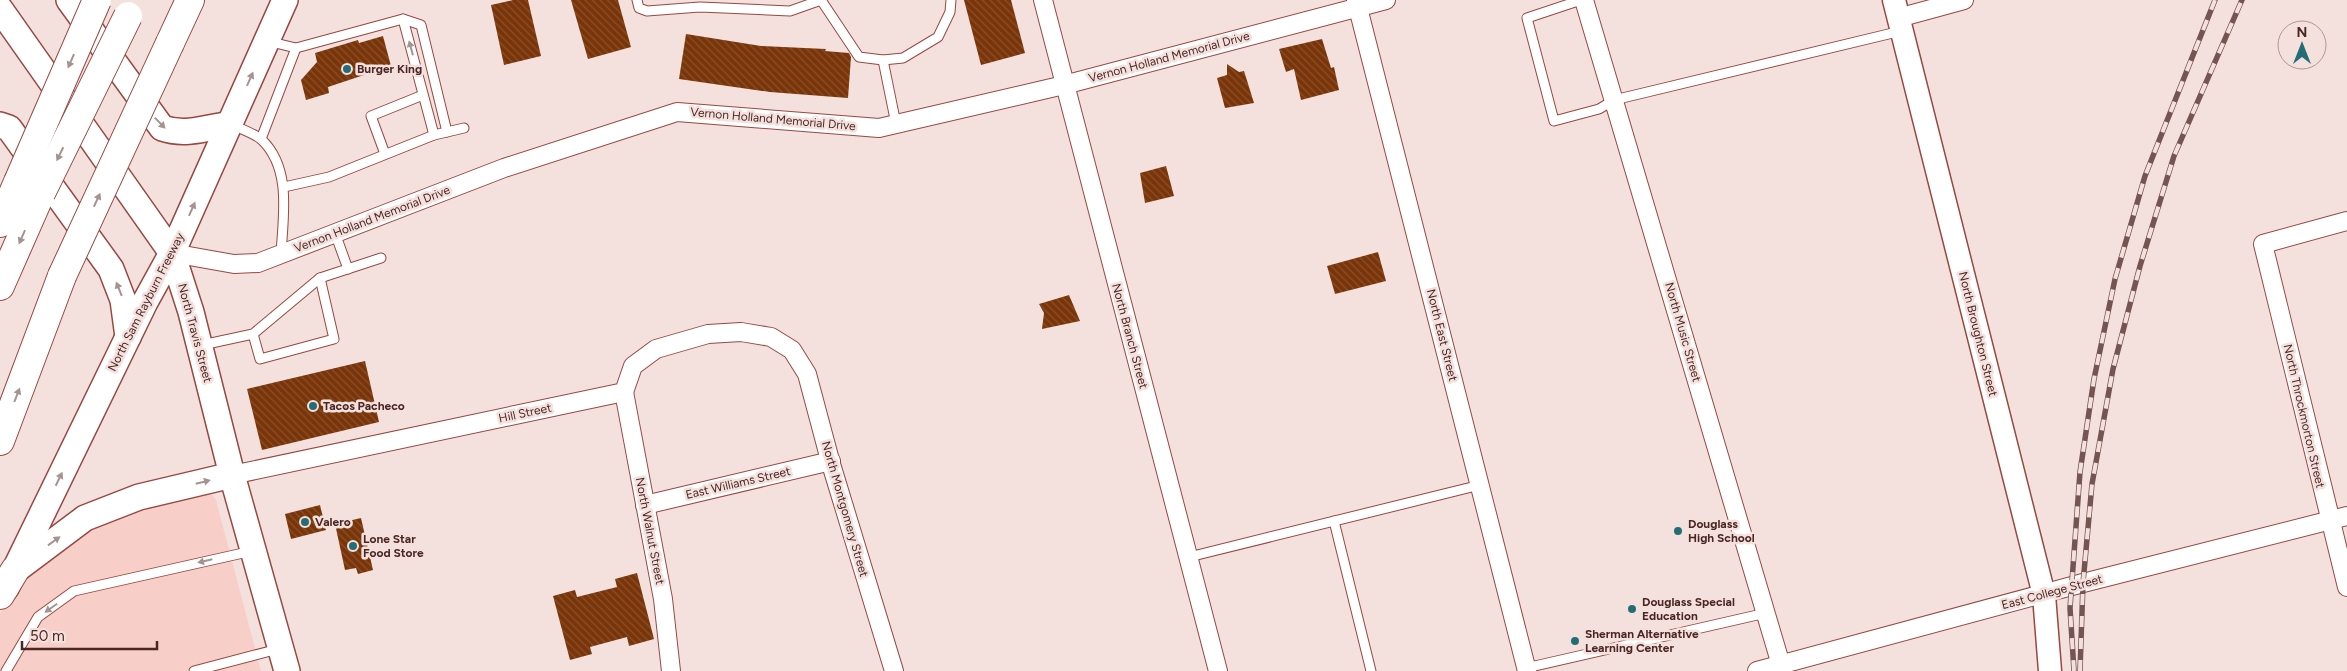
<svg xmlns="http://www.w3.org/2000/svg" width="2347" height="671" font-family="Figtree,sans-serif">
<defs>
<pattern id="building-back-hatch" width="6" height="6" patternUnits="userSpaceOnUse" patternTransform="scale(1.25)"><rect width="6" height="6" fill="#793508"/><path d="M-1 5l2 2M0 0l6 6M5-1l2 2" fill="none" stroke="#89502c"/></pattern>
</defs>
<rect width="100%" height="100%" fill="#f4e1de"/>
<path fill="#f8cec9" d="M203 491 211 494 216 500 261 671H0V614L11 590 19 580 111 512Z"/>
<g fill="url(#building-back-hatch)">
<path d="M513 0H528L541 56 504 65 491 5Z"/>
<path d="M571 0H618L631 47 588 59Z"/>
<path d="M964 0H1011L1025 53 981 65Z"/>
<path d="M686 34 761 46 826 49 825 51 849 53 851 57 848 98 770 92 679 79Z"/>
<path d="M383 36 391 66 328 87 329 93 306 100 301 80 317 62 315 53 358 40 359 43Z"/>
<path d="M1322 39 1331 68 1334 67 1339 90 1301 100 1294 69 1286 72 1279 49Z"/>
<path d="M1227 64 1239 72 1244 71 1254 103 1225 108 1217 78 1227 75Z"/>
<path d="M1166 166 1174 196 1145 203 1140 173Z"/>
<path d="M1378 252 1386 281 1335 294 1327 266Z"/>
<path d="M1069 295 1080 321 1042 329 1044 313 1039 304Z"/>
<path d="M365 361 379 422 262 450 247 389Z"/>
<path d="M320 505 326 530 291 539 285 514Z"/>
<path d="M361 518 373 570 358 574 356 568 345 570 335 524Z"/>
<path d="M637 573 654 639 629 646 627 637 590 647 592 654 570 660 553 596 575 590 577 597 617 587 615 579Z"/>
</g>
<g fill="none" stroke-linecap="round" stroke-linejoin="round">
<g stroke="#974840" stroke-width="11">
<g id="service">
<path d="M637 0 639 8 647 11 700 7 790 11 821 0"/>
<path d="M821 0 859 57 883 60 903 58 938 37 950 12 951 0"/>
<path d="M1581 0 1527 18 1554 121 1599 109 1614 100 1901 31"/>
<path d="M403 19 421 25 447 132"/>
<path d="M267 41 296 48 403 19 434 135 464 128"/>
<path d="M883 60 896 124"/>
<path d="M231 124C240 129 254 133 262 140 292 169 283 217 281 254"/>
<path d="M261 139 296 48"/>
<path d="M385 154 371 116 423 95"/>
<path d="M284 187 329 177 434 135"/>
<path d="M335 233 348 269"/>
<path d="M253 334 260 359 334 339 320 278"/>
<path d="M202 345 253 334 320 278 381 258"/>
<path d="M1334 521 1371 671"/>
<path d="M1189 557 1480 485"/>
<path d="M1526 668 1766 613"/>
<path d="M6 671 38 617 74 591 252 551"/>
<path d="M194 671 278 649"/>
</g>
</g>
<g stroke="#974840" stroke-width="20">
<g id="minor">
<path d="M1043 0 1218 671"/>
<path d="M1356 0 1527 671"/>
<path d="M1584 0 1781 665"/>
<path d="M1898 18 1964 0"/>
<path d="M2347 221 2263 244 2347 587"/>
<path d="M172 253 234 264 258 263 504 168 677 112 879 128 1064 85 1386 0"/>
<path d="M624 392 663 599 671 671"/>
<path d="M232 475 624 392 633 366 656 349 708 334 741 332 771 337 792 350 807 374 831 464 894 671"/>
<path d="M645 505 831 461"/>
<path d="M1757 671 2083 583 2347 516"/>
</g>
</g>
<g stroke="#974840" stroke-width="25">
<path id="tertiary" d="M1894 0 2044 595 2050 671"/>
</g>
<g stroke="#974840" stroke-width="28">
<g id="secondary">
<path d="M69 0 162 128C185 136 207 128 230 124"/>
<path d="M0 9 172 253 191 312 232 475 287 671"/>
<path d="M0 125 9 128 111 269 123 300 128 337"/>
<path d="M17 569 85 518 139 497 232 475"/>
<path d="M6 588 145 302 172 253 285 0"/>
</g>
</g>
<g stroke="#974840" stroke-width="30">
<g id="motorway">
<path d="M170 43 190 0"/>
<path d="M0 223 18 182"/>
<path d="M0 286 41 193"/>
<path d="M0 441 62 276"/>
<path d="M0 595 15 570"/>
</g>
</g>
<use href="#service" stroke="#fff" stroke-width="9"/>
<use href="#minor" stroke="#fff" stroke-width="18"/>
<use href="#tertiary" stroke="#fff" stroke-width="22"/>
<use href="#secondary" stroke="#fff" stroke-width="25"/>
<use href="#motorway" stroke="#fff" stroke-width="28"/>
<g stroke="#745551" stroke-width="5.5">
<g id="rail">
<path d="M2074 671 2070 608 2080 472 2094 379 2115 279 2145 176 2215 0"/>
<path d="M2080 671 2083 583 2092 484 2113 369 2140 266 2174 156 2242 0"/>
</g>
</g>
<use href="#rail" stroke="#f4e1de" stroke-width="4" stroke-dasharray="11" stroke-linecap="butt"/>
<g stroke="#974840" stroke-width="30" stroke-linecap="butt">
<g id="motorway-bridge">
<path d="M18 182 97 0"/>
<path d="M41 193 128 16"/>
<path d="M62 276 170 43"/>
</g>
</g>
<use href="#motorway-bridge" stroke="#fff" stroke-width="28"/>
</g>
<defs><path id="oneway-solid" d="M-6-.8H1V-3.2L6.5 0L1 3.2V.8H-6Z" transform="scale(1.25)"/></defs>
<g fill="#a59391">
<use href="#oneway-solid" transform="translate(411 48) rotate(-105)"/>
<use href="#oneway-solid" transform="translate(71 61) rotate(114)"/>
<use href="#oneway-solid" transform="translate(250 79) rotate(-66)"/>
<use href="#oneway-solid" transform="translate(160 123) rotate(46)"/>
<use href="#oneway-solid" transform="translate(60 154) rotate(116)"/>
<use href="#oneway-solid" transform="translate(97 200) rotate(-65)"/>
<use href="#oneway-solid" transform="translate(192 209) rotate(-66)"/>
<use href="#oneway-solid" transform="translate(22 237) rotate(114)"/>
<use href="#oneway-solid" transform="translate(119 289) rotate(-112)"/>
<use href="#oneway-solid" transform="translate(17 395) rotate(-69)"/>
<use href="#oneway-solid" transform="translate(59 479) rotate(-64)"/>
<use href="#oneway-solid" transform="translate(203 482) rotate(-14)"/>
<use href="#oneway-solid" transform="translate(54 541) rotate(-36)"/>
<use href="#oneway-solid" transform="translate(205 561) rotate(167)"/>
<use href="#oneway-solid" transform="translate(51 608) rotate(145)"/>
</g>
<g fill="#236d76" stroke="#f4e1de" stroke-width="2">
<circle cx="347" cy="69" r="5"/>
<circle cx="313" cy="406" r="5"/>
<circle cx="305" cy="522" r="5"/>
<circle cx="1678" cy="531" r="5"/>
<circle cx="353" cy="546" r="5"/>
<circle cx="1632" cy="609" r="5"/>
<circle cx="1575" cy="641" r="5"/>
</g>
<g text-anchor="middle" dominant-baseline="central" stroke-width="5" stroke-linejoin="round" paint-order="stroke">
<g font-size="12" fill="#4b2723" stroke="#f4e1de">
<text transform="translate(1169 57) rotate(-15)">Vernon Holland Memorial Drive</text>
<text transform="translate(773 119) rotate(5)">Vernon Holland Memorial Drive</text>
<text transform="translate(372 219) rotate(-21)">Vernon Holland Memorial Drive</text>
<text transform="translate(146 302) rotate(-63)">North Sam Rayburn Freeway</text>
<text transform="translate(1683 332) rotate(74)">North Music Street</text>
<text transform="translate(195 333) rotate(75)">North Travis Street</text>
<text transform="translate(1978 334) rotate(76)">North Broughton Street</text>
<text transform="translate(1442 335) rotate(76)">North East Street</text>
<text transform="translate(1130 336) rotate(75)">North Branch Street</text>
<text transform="translate(525 413) rotate(-12)">Hill Street</text>
<text transform="translate(2304 416) rotate(77)">North Throckmorton Street</text>
<text transform="translate(738 483) rotate(-13)">East Williams Street</text>
<text transform="translate(845 509) rotate(74)">North Montgomery Street</text>
<text transform="translate(650 531) rotate(79)">North Walnut Street</text>
<text transform="translate(2052 592) rotate(-15)">East College Street</text>
</g>
<g font-size="12" font-weight="bold" fill="#4b2723" stroke="#f4e1de" text-anchor="start">
<text x="357" y="69">Burger King</text>
<text x="323" y="406">Tacos Pacheco</text>
<text x="315" y="522">Valero</text>
<text x="1688" y="524">Douglass<tspan x="1688" dy="14">High School</tspan></text>
<text x="363" y="539">Lone Star<tspan x="363" dy="14">Food Store</tspan></text>
<text x="1642" y="602">Douglass Special<tspan x="1642" dy="14">Education</tspan></text>
<text x="1585" y="634">Sherman Alternative<tspan x="1585" dy="14">Learning Center</tspan></text>
</g>
</g>
<g transform="translate(2302 45)"><circle r="24" fill="#f4e1de" stroke="#b09793"/>
<path d="M0-4L9 19L0 12L-9 19Z" fill="#236d76"/>
<text y="-8" font-size="14" font-weight="bold" text-anchor="middle" fill="#4b2723">N</text>
</g>
<path d="M22 641v8h135v-8" fill="none" stroke="#4b2723" stroke-width="2.5"/>
<text x="30" y="641" font-size="15" fill="#4b2723" stroke="#f4e1de" stroke-width="4" paint-order="stroke">50 m</text>
</svg>
